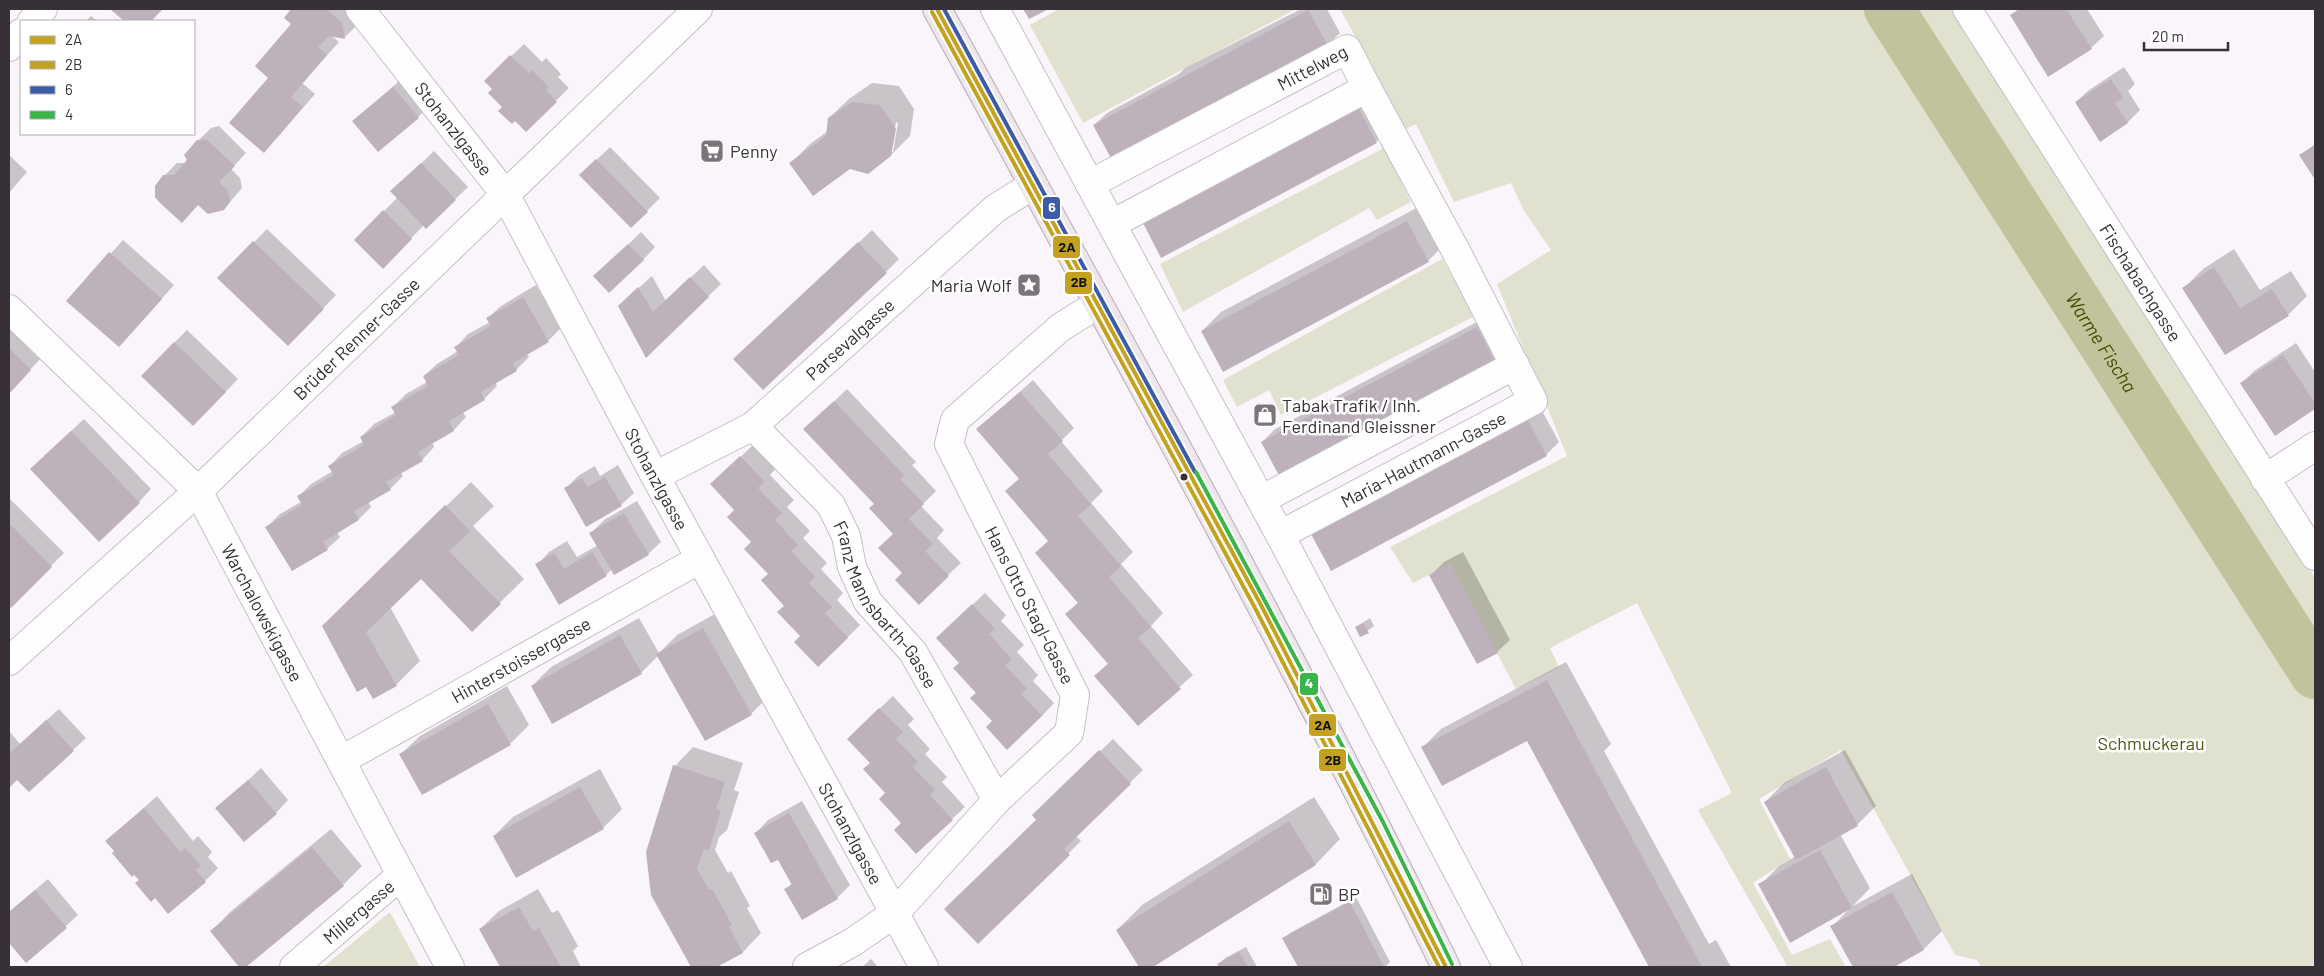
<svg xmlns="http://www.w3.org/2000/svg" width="2324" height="976" font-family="Barlow,sans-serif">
<rect width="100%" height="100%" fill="#faf5fa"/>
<g fill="#e1e1cf">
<path d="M1059 9H1296L1083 123 1030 25Z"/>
<path d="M1340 9H1951L2315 578V967H1981L1977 960 1955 955 1841 750 1759 799 1790 859 1753 883 1792 955 1830 939 1846 967H1788L1698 810 1732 793 1637 603 1550 648 1559 667 1516 689 1450 564 1413 583 1390 547 1567 456 1497 284 1551 250 1524 211 1511 183 1454 202 1416 124 1406 129Z"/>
<path d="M1384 148 1411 202 1377 220 1369 208 1183 312 1160 264Z"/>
<path d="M1442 259 1475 316 1281 415 1269 390 1237 407 1223 380Z"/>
<path d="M390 912 420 967H323Z"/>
</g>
<g fill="#0003" fill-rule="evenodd">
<path d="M112 9H162L151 21H126Z"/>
<path d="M293 9H354L357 25 344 38 332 36 339 42 302 83 315 94 277 138 270 78 293 24 285 17Z"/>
<path d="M1301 9H1327L1340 33 1327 45 1094 125 1107 113 1179 74 1185 68Z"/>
<path d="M2018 9H2087L2104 36 2091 48 2012 15Z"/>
<path d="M91 16 98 21H86Z"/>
<path d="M524 44 542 62 546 58 561 74 558 77 569 88 526 130 504 107 494 89 486 81Z"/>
<path d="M2124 67 2135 84 2128 91 2140 110 2127 123 2076 102 2089 90Z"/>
<path d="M406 75 430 105 418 117 354 121Z"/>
<path d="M872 83 899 86 914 109 910 136 890 156 849 168 791 163 810 144 828 131 829 118 849 99ZM896 122 898 123 893 152H891Z"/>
<path d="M1370 94 1389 129 1376 142 1311 126Z"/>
<path d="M219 126 246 153 231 169 240 178 242 188 224 209 164 176 177 163H185L198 141 211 128Z"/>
<path d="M2315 144V175L2314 176 2301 155Z"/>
<path d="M610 147 660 198 631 227 581 175Z"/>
<path d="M434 151 468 187 426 227 424 225 383 267 355 240 398 197 405 179Z"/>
<path d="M9 155 27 172 9 193Z"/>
<path d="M1426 203 1447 242 1428 261 1202 331 1221 312Z"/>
<path d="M267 229 336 295 300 332 219 278Z"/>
<path d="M872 230 899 259 886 272 748 347Z"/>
<path d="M641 232 655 247 643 260 608 264Z"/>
<path d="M123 240 174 285 131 333 68 301Z"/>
<path d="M2234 249 2260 290 2291 271 2307 296 2288 315 2226 353 2184 288 2203 269Z"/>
<path d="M704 265 721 284 646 356 632 294 652 276 666 301Z"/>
<path d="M536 285 561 328 548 341 527 354 529 357 516 370 495 382 497 386 484 399 463 412 466 417 454 430 432 442 434 447 422 460 400 472 403 476 390 489 368 501 371 507 359 519 337 532 340 537 327 549 267 527 280 514 301 502 298 497 311 484 333 471 330 466 342 453 364 441 361 437 374 424 396 412 393 407 406 394 427 382 424 376 437 364 458 351 456 347 468 334 490 322 488 318 501 306Z"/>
<path d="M1490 315 1508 350 1496 363 1262 442 1275 429Z"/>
<path d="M12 327 43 356 9 392V331Z"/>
<path d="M187 330 238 379 206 412 174 343Z"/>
<path d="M2296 343 2315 372V407L2275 434 2242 383 2254 371Z"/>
<path d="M1033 380 1074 428 1061 441 1103 491 1091 503 1133 552 1121 564 1163 613 1151 626 1193 675 1138 724 1096 676 1109 663 1067 614 1079 602 1020 478 978 429Z"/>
<path d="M847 389 916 462 912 465 936 491 921 506 944 530 937 538 961 563 948 575 903 573 895 533 818 417Z"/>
<path d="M1540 407 1559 442 1546 455 1326 522Z"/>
<path d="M84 419 151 489 139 502 44 456Z"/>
<path d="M754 444 776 468 770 475 794 500 787 507 810 531 803 538 827 563 821 569 843 593 837 600 860 625 847 638 802 636 736 510 725 472Z"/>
<path d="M618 465 634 493 621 505 565 489 578 476 595 466 600 476Z"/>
<path d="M471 482 494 506 473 526 524 579 472 630 421 577 390 607 420 661 396 685 348 601Z"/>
<path d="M9 498 64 553 11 606 9 604Z"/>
<path d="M637 501 661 542 648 554 612 569 606 575 559 603 537 565 549 552 567 541 577 557 598 545 591 533 604 520Z"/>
<path d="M1463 552 1510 640 1497 652 1431 575 1444 562Z"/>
<path d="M985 593 1006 615 1001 621 1024 645 1017 652 1038 675 1033 681 1054 703 1042 716 994 721 961 662 950 626Z"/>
<path d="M722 610 770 695 751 714 659 655 641 673 532 686 551 667 639 618 659 653 677 635Z"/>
<path d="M1370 618 1374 626 1360 636 1356 627Z"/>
<path d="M1566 662 1611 744 1604 751 1709 944 1716 940 1731 967H1650L1527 739 1423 747 1441 729Z"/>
<path d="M507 686 529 725 510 744 401 754 420 736Z"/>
<path d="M893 696 914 719 908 725 930 749 925 754 947 777 942 782 965 807 952 819 902 823 871 763 861 726Z"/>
<path d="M59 709 86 738 73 750 18 778 9 786V731L20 744Z"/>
<path d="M1113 739 1143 770 1076 836 1081 841 978 942 1046 803Z"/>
<path d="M693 747 743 763 734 790 739 792 727 830 719 837 715 850 728 873 731 871 750 906 747 908 761 933 743 952 715 967H692L652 895 675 766Z"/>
<path d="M1845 750 1876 806 1857 825 1840 834 1870 888 1853 906 1912 874 1942 931 1924 949 1891 967H1854L1832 927 1849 909 1760 885 1779 866 1796 856 1765 802 1784 783Z"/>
<path d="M261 768 288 800 276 813 217 809Z"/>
<path d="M600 769 622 809 603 828 494 836 513 817Z"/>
<path d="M157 796 193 841 198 836 212 852 208 857 218 868 205 881 140 880 107 841Z"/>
<path d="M1314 797 1340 839 1316 864 1151 967H1141L1117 930 1142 905Z"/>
<path d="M802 801 850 885 837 898 786 889 792 883 778 858 756 833 768 820Z"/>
<path d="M331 829 362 866 343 885 244 967H241L212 931 230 912Z"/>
<path d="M48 879 78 915 26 962 9 941V912Z"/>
<path d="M538 889 552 913 558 910 578 946 573 951 581 967H501L480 929 499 911Z"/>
<path d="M1356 897 1390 962 1385 967H1299L1284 939 1290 933Z"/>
<path d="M1246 947 1257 967H1220L1219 964 1225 958Z"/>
<path d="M871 959 878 967H862Z"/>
</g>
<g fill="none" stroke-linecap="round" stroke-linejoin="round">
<path stroke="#c1c39c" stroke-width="9" d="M1883 9 1893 16"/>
<path stroke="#c1c39c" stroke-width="50" id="s1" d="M1889 9 2315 674"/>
</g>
<g fill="#bdb2bc">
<path d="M110 9H163L151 21H124Z"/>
<path d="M291 9H326L342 22 345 39 329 36 318 47 327 55 291 97 303 107 264 153 229 123 268 78 255 66 291 24 284 18Z"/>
<path d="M1023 9H1049L1029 19Z"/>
<path d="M2020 9H2066L2092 49 2048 77 2010 15Z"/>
<path d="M1308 10 1328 46 1113 162 1093 125Z"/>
<path d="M510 55 529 73 532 70 549 87 546 90 557 102 526 132 515 121 512 124 498 111 502 107 488 93 492 89 484 81Z"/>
<path d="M2111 79 2123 98 2115 103 2128 123 2100 142 2075 102Z"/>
<path d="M393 87 419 118 378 152 352 121Z"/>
<path d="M852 102 880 105 896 129 891 156 868 174 850 169 813 196 789 163 826 136 828 118Z"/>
<path d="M1357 106 1377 143 1161 258 1142 221Z"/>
<path d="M206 139 235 166 219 182 228 191 230 202 224 210 208 214 198 205 182 223 160 203 155 197V186L163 175H174L187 160 184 155 197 140Z"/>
<path d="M2315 145V177L2314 178 2299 155Z"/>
<path d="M596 159 648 212 631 228 579 175Z"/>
<path d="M421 163 456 200 426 229 390 191Z"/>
<path d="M383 210 412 239 383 269 354 240Z"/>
<path d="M1407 221 1429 262 1223 372 1201 331Z"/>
<path d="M253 241 324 309 288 346 217 278Z"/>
<path d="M858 242 887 273 763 390 733 359Z"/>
<path d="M628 244 644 260 609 293 593 276Z"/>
<path d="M109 252 162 299 119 347 66 301Z"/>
<path d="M2214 267 2240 308 2272 289 2289 316 2225 355 2182 288Z"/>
<path d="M690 277 709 297 646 358 618 306 638 287 653 312Z"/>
<path d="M523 297 549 342 513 363 517 371 481 392 485 400 449 421 454 431 418 452 423 461 386 482 391 490 354 511 359 520 323 542 328 550 292 571 265 527 302 505 297 496 334 475 328 466 364 445 360 437 396 415 391 407 428 386 423 376 459 355 454 347 491 326 486 318Z"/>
<path d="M1477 327 1496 364 1281 479 1261 442Z"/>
<path d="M174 342 226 392 193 426 141 376Z"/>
<path d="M9 348 31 370 9 394Z"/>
<path d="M2283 355 2315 403V409L2275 436 2240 383Z"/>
<path d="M1020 392 1063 441 1048 454 1091 504 1078 516 1121 566 1109 577 1151 627 1138 638 1181 689 1138 726 1094 676 1108 664 1065 614 1078 603 1035 553 1048 541 1005 491 1019 479 976 429Z"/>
<path d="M834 401 904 475 900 479 924 504 909 519 933 544 925 551 949 576 919 605 895 580 902 573 878 548 893 534 869 508 874 504 803 429Z"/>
<path d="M1527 419 1547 456 1331 571 1311 534Z"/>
<path d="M71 431 140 503 99 542 30 469Z"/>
<path d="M740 456 765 482 758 488 782 513 775 520 798 545 791 551 815 577 809 583 832 607 825 613 848 638 818 667 794 642 800 636 777 612 784 606 761 580 768 574 744 549 751 542 727 517 734 510 710 484Z"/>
<path d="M605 477 622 506 586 527 564 488 582 478 587 487Z"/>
<path d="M445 505 470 531 449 551 501 604 472 632 421 579 366 632 397 686 373 699 366 687 357 692 322 626Z"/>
<path d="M624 513 649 555 614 575 589 533Z"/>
<path d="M9 523 52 567 11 608 9 606Z"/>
<path d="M592 552 607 576 559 605 535 564 554 553 564 569Z"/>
<path d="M1450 563 1498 653 1477 664 1429 575Z"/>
<path d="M972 604 995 629 989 634 1012 659 1005 665 1027 689 1021 694 1042 716 1007 750 986 727 992 721 970 698 976 693 953 668 959 663 936 638Z"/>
<path d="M1363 623 1369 633 1360 637 1355 627Z"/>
<path d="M703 628 752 715 705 741 656 654Z"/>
<path d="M620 635 642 674 552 724 531 686Z"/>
<path d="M1547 680 1592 764 1702 967H1649L1527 741 1442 786 1421 747Z"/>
<path d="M488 704 511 745 422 795 399 754Z"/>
<path d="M879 708 903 732 896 739 918 762 913 767 935 790 930 795 953 820 916 854 894 830 901 823 879 799 885 793 863 769 870 763 847 739Z"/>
<path d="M46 720 74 751 29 792 17 780 9 788V754Z"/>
<path d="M1099 750 1131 784 1064 849 1070 855 978 944 944 909 1036 820 1032 815Z"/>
<path d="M673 765 725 782 716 809 721 810 709 850 704 849 697 869 709 890 712 889 732 925 729 927 743 953 717 967H691L651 895 646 852Z"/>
<path d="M1826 767 1858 826 1796 860 1764 802Z"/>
<path d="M248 780 277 814 244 842 215 808Z"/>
<path d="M580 787 604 829 516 878 493 836Z"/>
<path d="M144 808 180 852 185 848 201 866 196 870 206 882 168 914 155 898 151 902 135 883 139 880 134 875 132 877 112 853 114 851 105 841Z"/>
<path d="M789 813 838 899 802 920 784 889 792 885 778 860 771 863 754 833Z"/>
<path d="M1289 821 1316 865 1153 967H1139L1116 930Z"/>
<path d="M312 847 344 886 246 967H239L210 931Z"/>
<path d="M1820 850 1852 908 1790 943 1758 884Z"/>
<path d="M35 890 67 928 26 963 9 943V912Z"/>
<path d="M1892 892 1924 950 1894 967H1853L1830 926Z"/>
<path d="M1350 902 1384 967H1298L1282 938Z"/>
<path d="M519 907 533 931 539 928 560 966 500 967 479 929Z"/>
<path d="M1239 952 1248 967H1219L1217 964Z"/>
</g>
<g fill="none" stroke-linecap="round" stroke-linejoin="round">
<g stroke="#c4bfc4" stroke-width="30">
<g id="minor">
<path id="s2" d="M360 9 505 194 655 476 924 967"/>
<path d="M995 9 1280 535 1508 967"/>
<path id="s3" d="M1967 9 2315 556"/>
<path d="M32 21 43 9"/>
<path d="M9 47 21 33"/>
<path id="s4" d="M1090 184 1347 49 1367 88 1112 224"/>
<path id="s5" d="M9 309 198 491 450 967"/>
<path id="s6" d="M753 426 831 505 846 536 852 567 868 602 913 652 997 800"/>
<path id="s7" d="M655 476 753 426 996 208 1033 185"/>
<path d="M2265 479 2315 446"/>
<path d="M1261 500 1515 365"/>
<path id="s8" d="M1280 535 1533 401 1457 253 1367 88"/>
<path id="s9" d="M9 661 198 491 698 9"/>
<path id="s10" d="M342 760 700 559"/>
<path id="s11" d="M294 967 401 875"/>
<path d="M807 967 853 942 895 913 997 800 1069 733 1075 695 949 444 955 420 1061 327 1098 304"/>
</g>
</g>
<g stroke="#b9aab7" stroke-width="30">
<path id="major" d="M937 9C1111 326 1287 643 1446 967"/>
</g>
<use href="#minor" stroke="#fefefe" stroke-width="28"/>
<use href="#major" stroke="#ede7ec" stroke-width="28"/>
<g stroke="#fff" stroke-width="8">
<path id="bus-1" d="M937 9 1261 605 1446 967"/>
</g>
<g stroke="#fff" stroke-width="8">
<path id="bus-2" d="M932 12 1255 608 1439 967"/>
</g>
<g stroke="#fff" stroke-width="8">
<path id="bus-3" d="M944 9 1195 472"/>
</g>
<g stroke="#fff" stroke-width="8">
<path id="bus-4" d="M1196 472 1383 822 1452 964"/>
</g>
<use href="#bus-1" stroke="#c4a11e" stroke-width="4"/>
<use href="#bus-2" stroke="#c4a11e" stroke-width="4"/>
<use href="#bus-3" stroke="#3c5caa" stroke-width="4"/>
<use href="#bus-4" stroke="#39b54a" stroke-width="4"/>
</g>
<defs>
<g id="supermarket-square" transform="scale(1.25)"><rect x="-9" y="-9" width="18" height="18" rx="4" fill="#7b757b" stroke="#fff"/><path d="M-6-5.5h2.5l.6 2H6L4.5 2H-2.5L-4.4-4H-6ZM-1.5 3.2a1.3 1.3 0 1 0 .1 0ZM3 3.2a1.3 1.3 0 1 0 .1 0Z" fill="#fff"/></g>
<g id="sight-square" transform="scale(1.25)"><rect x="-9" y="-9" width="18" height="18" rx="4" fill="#7b757b" stroke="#fff"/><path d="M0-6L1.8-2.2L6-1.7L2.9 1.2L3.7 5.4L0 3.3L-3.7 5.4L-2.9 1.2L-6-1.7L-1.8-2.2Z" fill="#fff"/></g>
<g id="shop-square" transform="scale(1.25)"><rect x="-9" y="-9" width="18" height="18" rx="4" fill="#7b757b" stroke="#fff"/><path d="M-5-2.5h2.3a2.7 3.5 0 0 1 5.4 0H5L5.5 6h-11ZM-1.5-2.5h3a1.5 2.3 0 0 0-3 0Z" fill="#fff"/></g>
<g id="fuel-square" transform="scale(1.25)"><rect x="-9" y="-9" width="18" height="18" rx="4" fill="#7b757b" stroke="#fff"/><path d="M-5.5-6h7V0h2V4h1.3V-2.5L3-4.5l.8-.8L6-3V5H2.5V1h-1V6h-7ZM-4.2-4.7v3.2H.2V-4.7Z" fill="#fff"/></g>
</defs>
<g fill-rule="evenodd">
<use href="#supermarket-square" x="712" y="151"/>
<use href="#sight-square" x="1029" y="285"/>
<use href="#shop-square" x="1265" y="415"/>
<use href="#fuel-square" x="1321" y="894"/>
</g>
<circle fill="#373036" stroke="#fff" stroke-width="2" cx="1184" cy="477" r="4.5"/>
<g text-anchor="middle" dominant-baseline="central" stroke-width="5" stroke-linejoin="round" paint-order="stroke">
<g font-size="18" fill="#373036" stroke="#fff">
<text stroke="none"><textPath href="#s4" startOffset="251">Mittelweg</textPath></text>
<text stroke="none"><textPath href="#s2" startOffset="152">Stohanzlgasse</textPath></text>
<text stroke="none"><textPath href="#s3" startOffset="324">Fischabachgasse</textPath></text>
<text stroke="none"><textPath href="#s9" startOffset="474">Brüder Renner-Gasse</textPath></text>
<text stroke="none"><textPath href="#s7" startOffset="240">Parsevalgasse</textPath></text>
<text stroke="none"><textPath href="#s8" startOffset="162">Maria-Hautmann-Gasse</textPath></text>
<text stroke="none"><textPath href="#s2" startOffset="558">Stohanzlgasse</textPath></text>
<text stroke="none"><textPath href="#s6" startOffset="226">Franz Mannsbarth-Gasse</textPath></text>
<text transform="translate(1030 605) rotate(63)">Hans Otto Stagl-Gasse</text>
<text stroke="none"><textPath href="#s5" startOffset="400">Warchalowskigasse</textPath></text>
<text stroke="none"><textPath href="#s10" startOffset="205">Hinterstoissergasse</textPath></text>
<text stroke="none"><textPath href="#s2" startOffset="962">Stohanzlgasse</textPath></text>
<text stroke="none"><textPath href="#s11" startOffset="85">Millergasse</textPath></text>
</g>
<g font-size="18" fill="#373036" stroke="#fff" text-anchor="start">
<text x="730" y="151">Penny</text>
<text x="1012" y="285" text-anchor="end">Maria Wolf</text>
<text x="1282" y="405">Tabak Trafik / Inh.<tspan x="1282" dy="21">Ferdinand Gleissner</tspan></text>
<text x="1338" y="894">BP</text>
</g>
<g font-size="18" fill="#51550f" stroke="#fff">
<text x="2151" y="743">Schmuckerau</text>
</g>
<g font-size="19" font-style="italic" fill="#494d02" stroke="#fff">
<text stroke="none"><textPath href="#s1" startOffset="395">Warme Fischa</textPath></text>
</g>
</g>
<g stroke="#fff" stroke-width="2">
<rect x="1042" y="196" width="19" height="24" rx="5" fill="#3c5caa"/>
<rect x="1052" y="235" width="29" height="24" rx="5" fill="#c4a11e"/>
<rect x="1064" y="271" width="29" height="24" rx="5" fill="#c4a11e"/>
<rect x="1299" y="672" width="20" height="24" rx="5" fill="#39b54a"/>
<rect x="1308" y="713" width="29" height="24" rx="5" fill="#c4a11e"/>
<rect x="1318" y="748" width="29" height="24" rx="5" fill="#c4a11e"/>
</g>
<g font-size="14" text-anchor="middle" font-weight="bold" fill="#fff">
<text x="1052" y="212">6</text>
<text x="1309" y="688">4</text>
</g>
<g font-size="14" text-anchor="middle" font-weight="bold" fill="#111">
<text x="1067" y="252">2A</text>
<text x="1079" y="287">2B</text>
<text x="1323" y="730">2A</text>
<text x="1333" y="765">2B</text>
</g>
<rect width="2324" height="976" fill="none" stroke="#373036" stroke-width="20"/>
<rect x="20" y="20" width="175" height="115" fill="#ffffff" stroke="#afacaf"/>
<rect x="30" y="36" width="25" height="8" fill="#c4a11e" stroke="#afacaf"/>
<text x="65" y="45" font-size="15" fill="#373036">2A</text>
<rect x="30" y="61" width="25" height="8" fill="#c4a11e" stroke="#afacaf"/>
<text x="65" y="70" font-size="15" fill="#373036">2B</text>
<rect x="30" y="86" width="25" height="8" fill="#3c5caa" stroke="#afacaf"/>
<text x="65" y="95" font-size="15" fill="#373036">6</text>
<rect x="30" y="111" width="25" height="8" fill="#39b54a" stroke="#afacaf"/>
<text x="65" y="120" font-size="15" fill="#373036">4</text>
<path d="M2144 42v8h84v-8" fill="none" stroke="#373036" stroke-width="2.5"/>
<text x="2152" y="42" font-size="15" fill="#373036" stroke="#ffffff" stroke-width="4" paint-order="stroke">20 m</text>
</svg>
